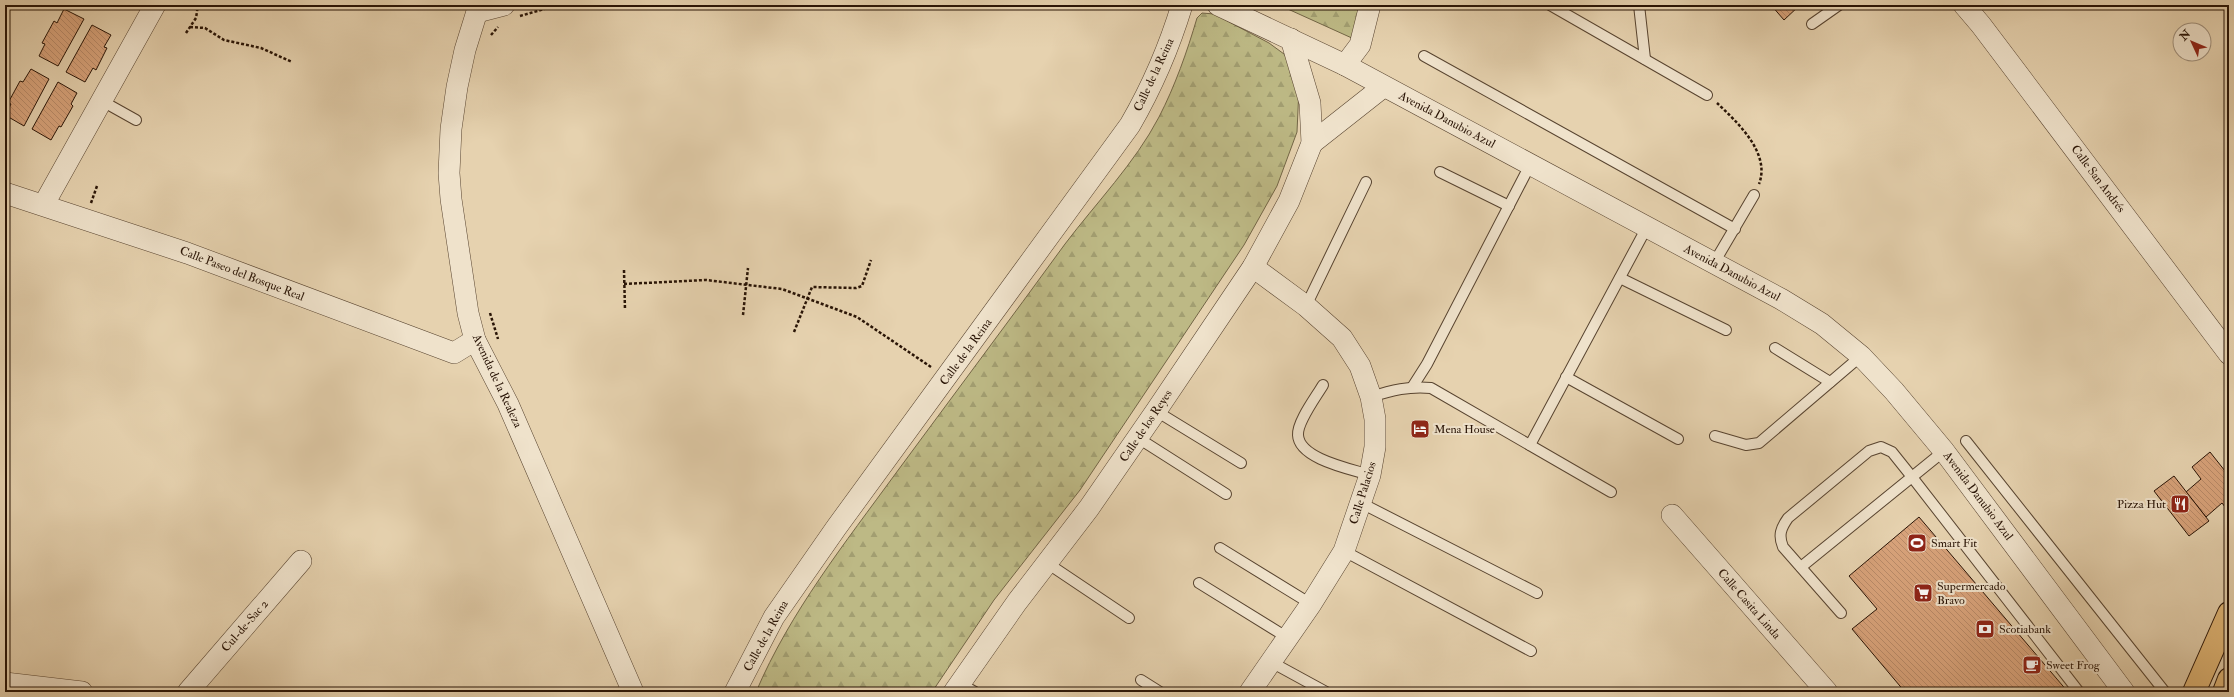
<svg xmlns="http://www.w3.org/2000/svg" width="2234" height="697" font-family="'IM FELL Double Pica',serif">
<defs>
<pattern id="forest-firs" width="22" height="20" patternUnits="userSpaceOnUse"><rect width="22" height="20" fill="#bdb985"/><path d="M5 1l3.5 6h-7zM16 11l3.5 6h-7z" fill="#a29e71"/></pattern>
<pattern id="building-back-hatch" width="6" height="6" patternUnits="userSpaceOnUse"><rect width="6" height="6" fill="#d8a37b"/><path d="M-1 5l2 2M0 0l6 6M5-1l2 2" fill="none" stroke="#b98b69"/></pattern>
</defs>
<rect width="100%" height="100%" fill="#e6d2af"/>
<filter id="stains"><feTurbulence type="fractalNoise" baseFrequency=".005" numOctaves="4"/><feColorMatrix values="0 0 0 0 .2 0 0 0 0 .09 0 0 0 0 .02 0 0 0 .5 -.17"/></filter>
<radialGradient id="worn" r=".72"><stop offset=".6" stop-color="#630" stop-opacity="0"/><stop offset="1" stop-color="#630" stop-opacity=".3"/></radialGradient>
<g fill="url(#forest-firs)" stroke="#736646">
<path d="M1279 5H1359L1354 39Z"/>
<path d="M1202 13 1214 14 1269 43 1284 54 1293 66 1299 88 1297 132 1277 186 1244 245 1080 490 994 600 932 692H756C790 612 845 543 896 473 952 397 1009 321 1065 244 1096 203 1135 163 1159 117 1175 86 1187 52 1197 18Z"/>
</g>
<g fill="url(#building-back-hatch)" stroke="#291406">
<path d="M1771 5H1800L1784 20Z"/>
<path d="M64 9 84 19 58 66 39 56 45 44 42 43 54 21 57 23Z"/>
<path d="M92 25 111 35 104 47 107 48 96 70 93 68 85 82 66 72Z"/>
<path d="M31 69 49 79 24 126 5 115 11 104 8 103 20 81 23 82Z"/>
<path d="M58 82 77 93 71 104 73 106 61 127 59 126 51 140 32 129Z"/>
<path d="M2210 452 2229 476V512L2222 503 2206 517 2186 492 2201 479 2192 467Z"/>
<path d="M2174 476 2209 521 2189 536 2154 491Z"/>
<path d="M1919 517 2068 692H1905L1852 629 1877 609 1849 576Z"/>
</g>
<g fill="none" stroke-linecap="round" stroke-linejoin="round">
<g stroke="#584430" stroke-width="12">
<g id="service">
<path d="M1550 5 1707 95"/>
<path d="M1639 5 1645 59"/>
<path d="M1812 24 1839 5"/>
<path d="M1424 56 1735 229"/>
<path d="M102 101 136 120"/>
<path d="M1440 172 1509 206"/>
<path d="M1714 263 1754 195"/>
<path d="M1620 278 1726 330"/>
<path d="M1306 306 1366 182"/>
<path d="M1775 348 1830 382"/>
<path d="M1566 377 1678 439"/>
<path d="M1323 385C1316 397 1297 422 1298 435 1299 459 1351 469 1370 475"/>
<path d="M1413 386 1427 364 1530 165"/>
<path d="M1371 397C1392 390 1409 386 1431 388L1611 492"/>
<path d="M1156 411 1241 463"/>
<path d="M1715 436 1746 445 1759 443 1861 356"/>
<path d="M1138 438 1226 494"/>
<path d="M1966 441 2165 692"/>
<path d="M1530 445 1647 227"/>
<path d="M1361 503 1537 593"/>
<path d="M1220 548 1311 604"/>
<path d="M1344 551 1531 651"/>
<path d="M1047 563 1129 618"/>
<path d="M1801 567 1944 451"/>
<path d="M1199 583 1288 638"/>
<path d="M1841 613 1783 547C1778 535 1781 528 1788 518L1869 451 1881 447 1892 452 1912 477 2079 692"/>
<path d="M1271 662 1326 692"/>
<path d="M1141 680 1160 692"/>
<path d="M959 683 975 692"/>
</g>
</g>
<g stroke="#584430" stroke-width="22">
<g id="minor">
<path d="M479 5 465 50 457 87 451 129 449 173 451 199 468 313 475 340 508 404 633 692"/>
<path d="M1218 5 1345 65 1781 299 1822 324 1861 356 1894 391 1944 451 2124 692"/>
<path d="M1964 5 1981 25 2229 354"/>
<path d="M477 12 504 5"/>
<path d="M1345 65 1360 45 1370 5"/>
<path d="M1312 143 1383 87"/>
<path d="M5 193 187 253 454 353 475 340"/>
<path d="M44 204 155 5"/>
<path d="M1672 515 1827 692"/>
<path d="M5 683 82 692"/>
<path d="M188 692 301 561"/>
<path d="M735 692 774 617 836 528 1130 125C1152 87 1169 48 1182 5"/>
<path d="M954 692 1017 602 1089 508 1156 411 1253 267 1289 201 1312 143 1310 103 1291 39"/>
<path d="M1250 692 1311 604 1344 551 1370 475 1375 447V419L1371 397 1360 366 1342 338 1306 306 1253 267"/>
</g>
</g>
<g stroke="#291406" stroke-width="24">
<g id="primary">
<path d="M2194 692 2229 613"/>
<path d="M2224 692 2229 679"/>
</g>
</g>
<g stroke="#291406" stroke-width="2.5" stroke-dasharray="3 2" stroke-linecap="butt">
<path d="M520 16 558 5"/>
<path d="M190 27 205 28 224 40 261 48 292 62"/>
<path d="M186 33 196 18 198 5"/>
<path d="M491 35 498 27"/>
<path d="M1717 103C1737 122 1771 153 1759 184"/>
<path d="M91 203 97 186"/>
<path d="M624 270 625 310"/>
<path d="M624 284 706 280 782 289 857 317 931 367"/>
<path d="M490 313 498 339"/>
<path d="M743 315 748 268"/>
<path d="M794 332 812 287 856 288 862 286 871 260"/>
</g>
<use href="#service" stroke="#efe2cb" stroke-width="10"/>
<use href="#minor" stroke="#efe2cb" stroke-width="21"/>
<use href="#primary" stroke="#e3b978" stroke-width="22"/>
</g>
<defs>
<g id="hotel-square" transform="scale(1)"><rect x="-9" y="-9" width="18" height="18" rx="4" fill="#8f2418" stroke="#efe2cb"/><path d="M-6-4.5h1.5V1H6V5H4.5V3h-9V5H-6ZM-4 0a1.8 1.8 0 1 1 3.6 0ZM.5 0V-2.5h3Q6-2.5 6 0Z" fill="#fff"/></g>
<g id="restaurant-square" transform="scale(1)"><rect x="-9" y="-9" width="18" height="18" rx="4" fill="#8f2418" stroke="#efe2cb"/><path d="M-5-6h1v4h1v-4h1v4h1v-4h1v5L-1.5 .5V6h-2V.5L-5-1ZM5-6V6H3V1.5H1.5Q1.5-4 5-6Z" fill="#fff"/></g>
<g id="stadium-square" transform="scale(1)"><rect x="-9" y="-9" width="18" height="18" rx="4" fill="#8f2418" stroke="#efe2cb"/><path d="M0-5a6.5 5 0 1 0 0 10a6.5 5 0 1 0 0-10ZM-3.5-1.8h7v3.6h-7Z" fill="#fff"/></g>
<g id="supermarket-square" transform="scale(1)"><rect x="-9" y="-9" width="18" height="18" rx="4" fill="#8f2418" stroke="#efe2cb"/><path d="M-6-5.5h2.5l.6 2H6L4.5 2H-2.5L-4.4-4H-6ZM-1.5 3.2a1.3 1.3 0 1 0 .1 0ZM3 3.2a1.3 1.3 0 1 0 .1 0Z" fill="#fff"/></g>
<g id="bank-square" transform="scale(1)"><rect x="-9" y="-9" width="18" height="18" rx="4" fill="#8f2418" stroke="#efe2cb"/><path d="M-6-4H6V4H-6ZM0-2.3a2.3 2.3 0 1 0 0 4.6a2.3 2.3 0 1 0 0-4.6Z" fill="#fff"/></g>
<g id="cafe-square" transform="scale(1)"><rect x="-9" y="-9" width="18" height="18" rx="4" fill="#8f2418" stroke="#efe2cb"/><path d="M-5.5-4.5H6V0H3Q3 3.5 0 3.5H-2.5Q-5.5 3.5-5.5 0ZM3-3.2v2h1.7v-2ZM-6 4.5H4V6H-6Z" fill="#fff"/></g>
</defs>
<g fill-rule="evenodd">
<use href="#hotel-square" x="1420" y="429"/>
<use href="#restaurant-square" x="2180" y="504"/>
<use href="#stadium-square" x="1917" y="543"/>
<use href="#supermarket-square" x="1923" y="593"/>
<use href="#bank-square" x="1985" y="629"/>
<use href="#cafe-square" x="2032" y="665"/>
</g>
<g text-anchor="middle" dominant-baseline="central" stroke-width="4" stroke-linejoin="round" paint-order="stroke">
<g font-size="12" fill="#291406" stroke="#efe2cb">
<text transform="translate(1154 75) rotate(-65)">Calle de la Reina</text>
<text transform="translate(1447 120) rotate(28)">Avenida Danubio Azul</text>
<text transform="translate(2098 179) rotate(53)">Calle San Andrés</text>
<text transform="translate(1732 273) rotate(28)">Avenida Danubio Azul</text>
<text transform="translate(242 274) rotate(21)">Calle Paseo del Bosque Real</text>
<text transform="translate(966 352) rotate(-54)">Calle de la Reina</text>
<text transform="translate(497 381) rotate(65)">Avenida de la Realeza</text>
<text transform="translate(1146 426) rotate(-56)">Calle de los Reyes</text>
<text transform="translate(1363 493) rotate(-73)">Calle Palacios</text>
<text transform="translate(1978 496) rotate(53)">Avenida Danubio Azul</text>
<text transform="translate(1749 604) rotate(49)">Calle Casita Linda</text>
<text transform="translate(245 626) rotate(-49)">Cul-de-Sac 2</text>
<text transform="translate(766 636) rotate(-61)">Calle de la Reina</text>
</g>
<g font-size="12" fill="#291406" stroke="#efe2cb" text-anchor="start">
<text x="1434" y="429">Mena House</text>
<text x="2166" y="504" text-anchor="end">Pizza Hut</text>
<text x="1931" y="543">Smart Fit</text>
<text x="1937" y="586">Supermercado<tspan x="1937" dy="14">Bravo</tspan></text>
<text x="1999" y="629">Scotiabank</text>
<text x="2046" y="665">Sweet Frog</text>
</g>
</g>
<rect width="2234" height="697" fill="none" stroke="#e6d2af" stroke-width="20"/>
<rect x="6" y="6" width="2222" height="685" fill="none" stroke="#291406" stroke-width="2"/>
<rect x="10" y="10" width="2214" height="677" fill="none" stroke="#291406"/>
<g transform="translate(2192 42) rotate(314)"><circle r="19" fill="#efe2cb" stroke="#a0907c"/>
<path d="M0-3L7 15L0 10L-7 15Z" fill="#8f2418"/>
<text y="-6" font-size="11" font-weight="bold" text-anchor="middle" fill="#291406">N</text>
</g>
<rect width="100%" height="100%" filter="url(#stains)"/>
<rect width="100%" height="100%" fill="url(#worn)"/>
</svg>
